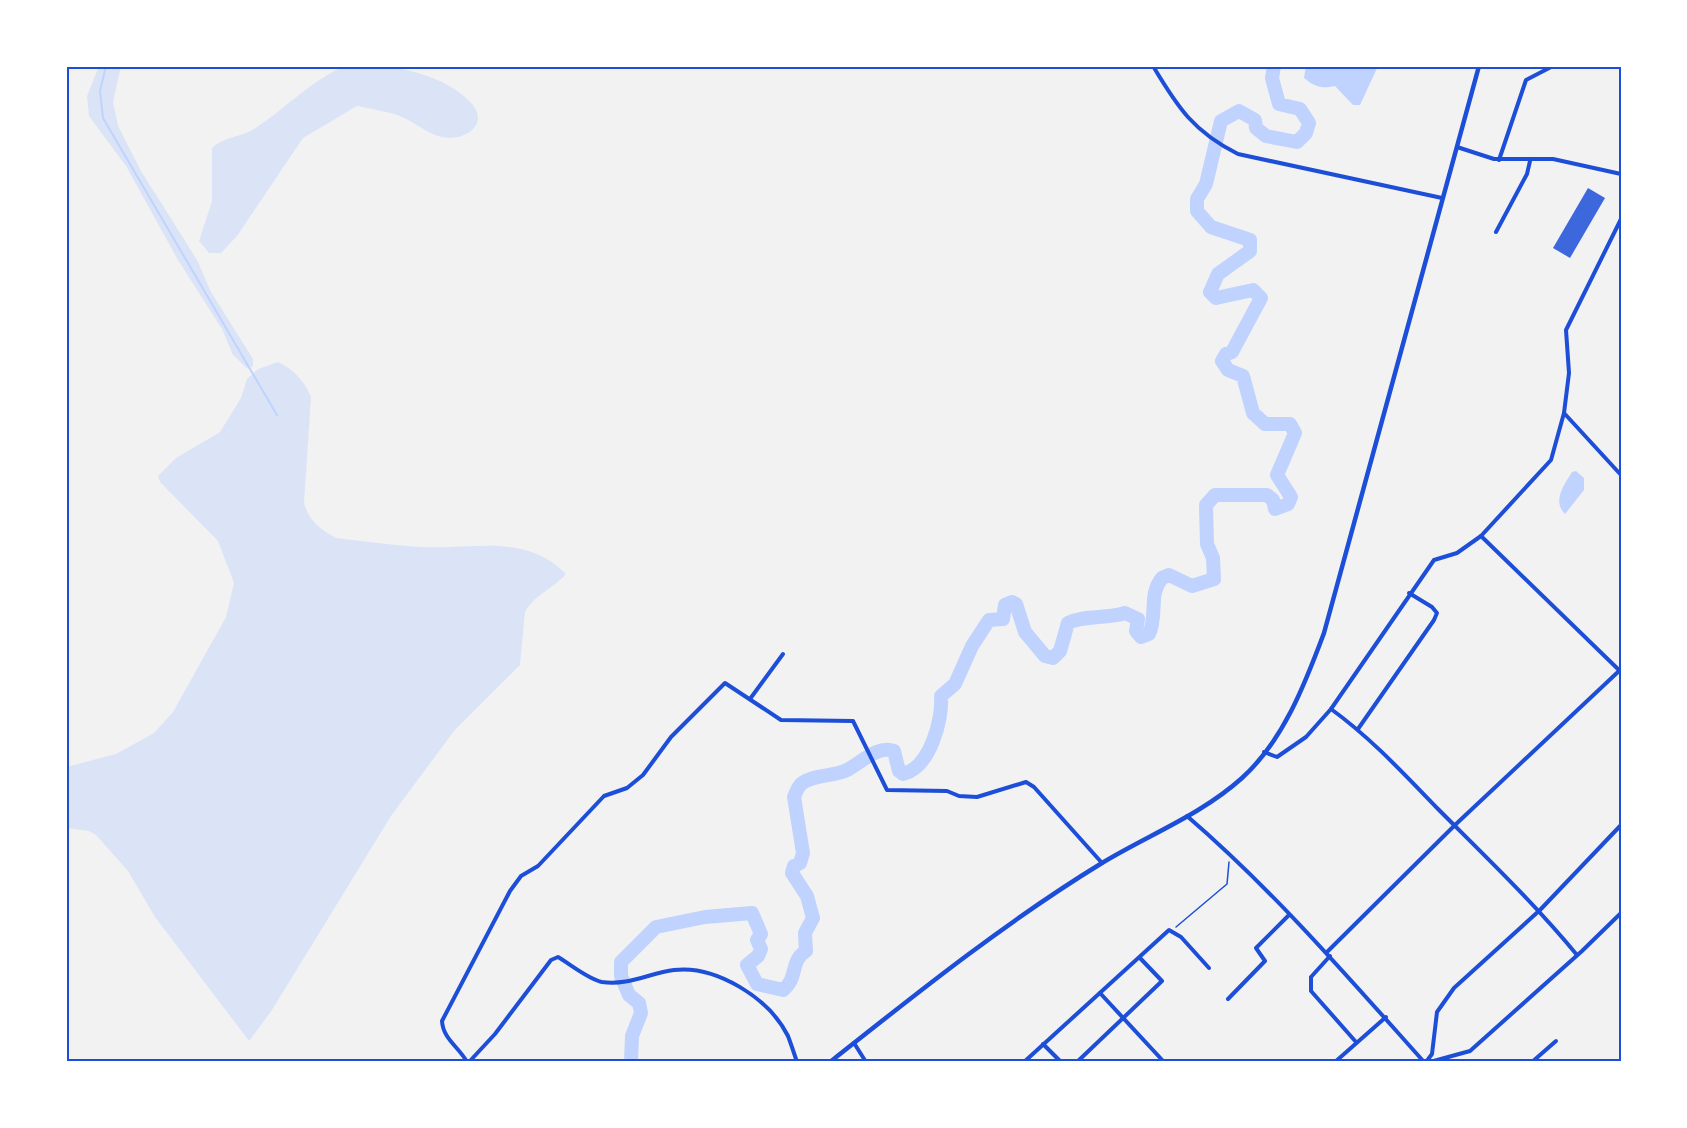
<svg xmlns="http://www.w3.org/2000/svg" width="1687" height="1128" font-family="Arial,sans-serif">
<rect width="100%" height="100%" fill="#f2f2f2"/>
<g fill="#dbe4f7">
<path d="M99 66H121L113 102 118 126 141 171 197 260 211 292 253 359V366L248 369 233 355 222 329 178 260 126 166 89 116 87 96Z"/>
<path d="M345 66C377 66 405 66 435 79 448 84 464 94 473 105 488 125 466 139 448 138 428 136 415 121 397 115 385 111 370 109 357 106L303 138 237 236 221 253H209L199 241 212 201V148C226 135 242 138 257 127 287 107 312 80 345 66Z"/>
<path d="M278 362C294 370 304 380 311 397L304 503C309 521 320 529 336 538 364 541 392 545 420 547 472 550 525 532 566 574 554 588 534 595 525 612L520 665 454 731 391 816 272 1010 249 1041 155 917 128 871 96 835 89 831 66 828V767L116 754 154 733 173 712 226 617 234 583 218 541 160 482 158 476 176 458 220 432 241 398 247 379 258 369Z"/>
</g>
<g fill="#bfd3fe">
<path d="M1306 66H1378L1360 105H1353L1335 86C1322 89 1315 87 1304 78Z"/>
<path d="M1576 471 1584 478V490L1565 514C1552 501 1564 485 1572 472Z"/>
</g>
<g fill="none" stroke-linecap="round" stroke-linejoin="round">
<path stroke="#bfd3fe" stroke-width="2" d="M106 66 100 91 103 118 277 415"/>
<path stroke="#bfd3fe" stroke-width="14" d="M631 1062 632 1036 641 1013 639 1003 629 995 621 976V962L656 927 705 917 752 913 761 934 757 940 761 949 758 956 747 965 757 984 783 990C798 979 790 960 806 951L805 933 813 918 807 896 792 873 794 866 800 863 803 853 794 797C796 792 798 787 801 784 813 774 833 777 847 770 861 763 877 745 894 751L899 771 903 774C930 768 943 719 941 696L955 684 972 646 989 620 1003 619 1005 605 1012 602 1016 604 1025 632 1045 656 1053 658 1060 651 1068 623C1084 615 1106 619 1125 613L1138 619 1136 631 1141 637 1149 634C1158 615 1148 595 1162 578L1169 575 1192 586 1214 579 1213 558 1207 544 1206 505 1215 495H1267L1273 500 1275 509 1288 504 1291 497 1277 475 1295 433 1290 424H1265L1253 413 1243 376 1228 370 1222 361 1226 354 1232 352 1261 298 1253 290 1216 298 1210 292 1218 274 1250 251V240L1211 227 1197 211V199L1206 184 1221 121 1239 111 1255 120 1256 128 1266 136 1297 142 1306 133 1309 123 1300 109 1279 104 1272 78 1274 66"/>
</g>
<path fill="#3d67dc" d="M1588 188 1605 198 1570 258 1553 248Z"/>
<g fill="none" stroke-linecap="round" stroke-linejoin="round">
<path stroke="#1d4ed8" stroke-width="1.5" d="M1176 927 1227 884 1229 862"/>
<g stroke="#1d4ed8" stroke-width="4">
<path d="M1153 66C1178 108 1194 132 1238 154L1442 198"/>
<path d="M1457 147 1494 159H1553L1621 174"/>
<path d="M1499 160 1526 80 1553 66"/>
<path d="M1496 232 1527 174 1530 161"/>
<path d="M1564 413 1621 475"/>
<path d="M1481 536 1621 672"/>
<path d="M750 699 783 654"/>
<path d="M1331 709C1371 738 1404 774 1438 809 1486 857 1534 903 1577 955"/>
<path d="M1358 729 1434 620 1437 613 1432 607 1409 593"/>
<path d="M1264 752 1277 757 1306 737 1331 709 1434 560 1457 553 1481 536 1551 460 1564 413 1569 373 1566 330 1621 219"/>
<path d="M1187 816C1274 891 1348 977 1424 1062"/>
<path d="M1327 952 1455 825 1619 671"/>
<path d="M1330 956 1311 977V991L1356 1042"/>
<path d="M1100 993 1164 1062"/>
<path d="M1228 999 1265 961 1256 948 1289 915"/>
<path d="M854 1043 866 1062"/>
<path d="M1043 1044 1061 1062"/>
<path d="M467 1062C459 1047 443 1039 442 1021L510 891 521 876 538 866 604 796 627 788 643 775 671 737 725 683 781 720 853 721 887 790 947 791 959 796 977 797 1026 782 1034 787 1102 863"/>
<path d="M469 1062 495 1034 551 960 558 957C570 964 588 979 602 982 628 986 650 973 674 970 716 965 769 998 788 1036 791 1044 794 1053 797 1062"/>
<path d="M1024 1062 1169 930 1181 937 1209 968"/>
<path d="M1077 1062 1162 981 1140 958"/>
<path d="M1335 1062 1386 1017"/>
<path d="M1426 1062 1432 1054 1437 1012 1454 988 1540 910 1621 825"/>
<path d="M1430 1062 1470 1051 1582 951 1621 913"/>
<path d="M1532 1062 1556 1041"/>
</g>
<path stroke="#1d4ed8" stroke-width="4.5" d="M830 1062C917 993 1007 921 1102 863 1148 835 1201 815 1242 778 1283 741 1305 684 1324 633L1479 66"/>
</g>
<rect width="1687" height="1128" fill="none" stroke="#ffffff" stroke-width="135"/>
<rect x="68" y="68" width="1552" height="992" fill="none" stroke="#1d4ed8" stroke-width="2"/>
</svg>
